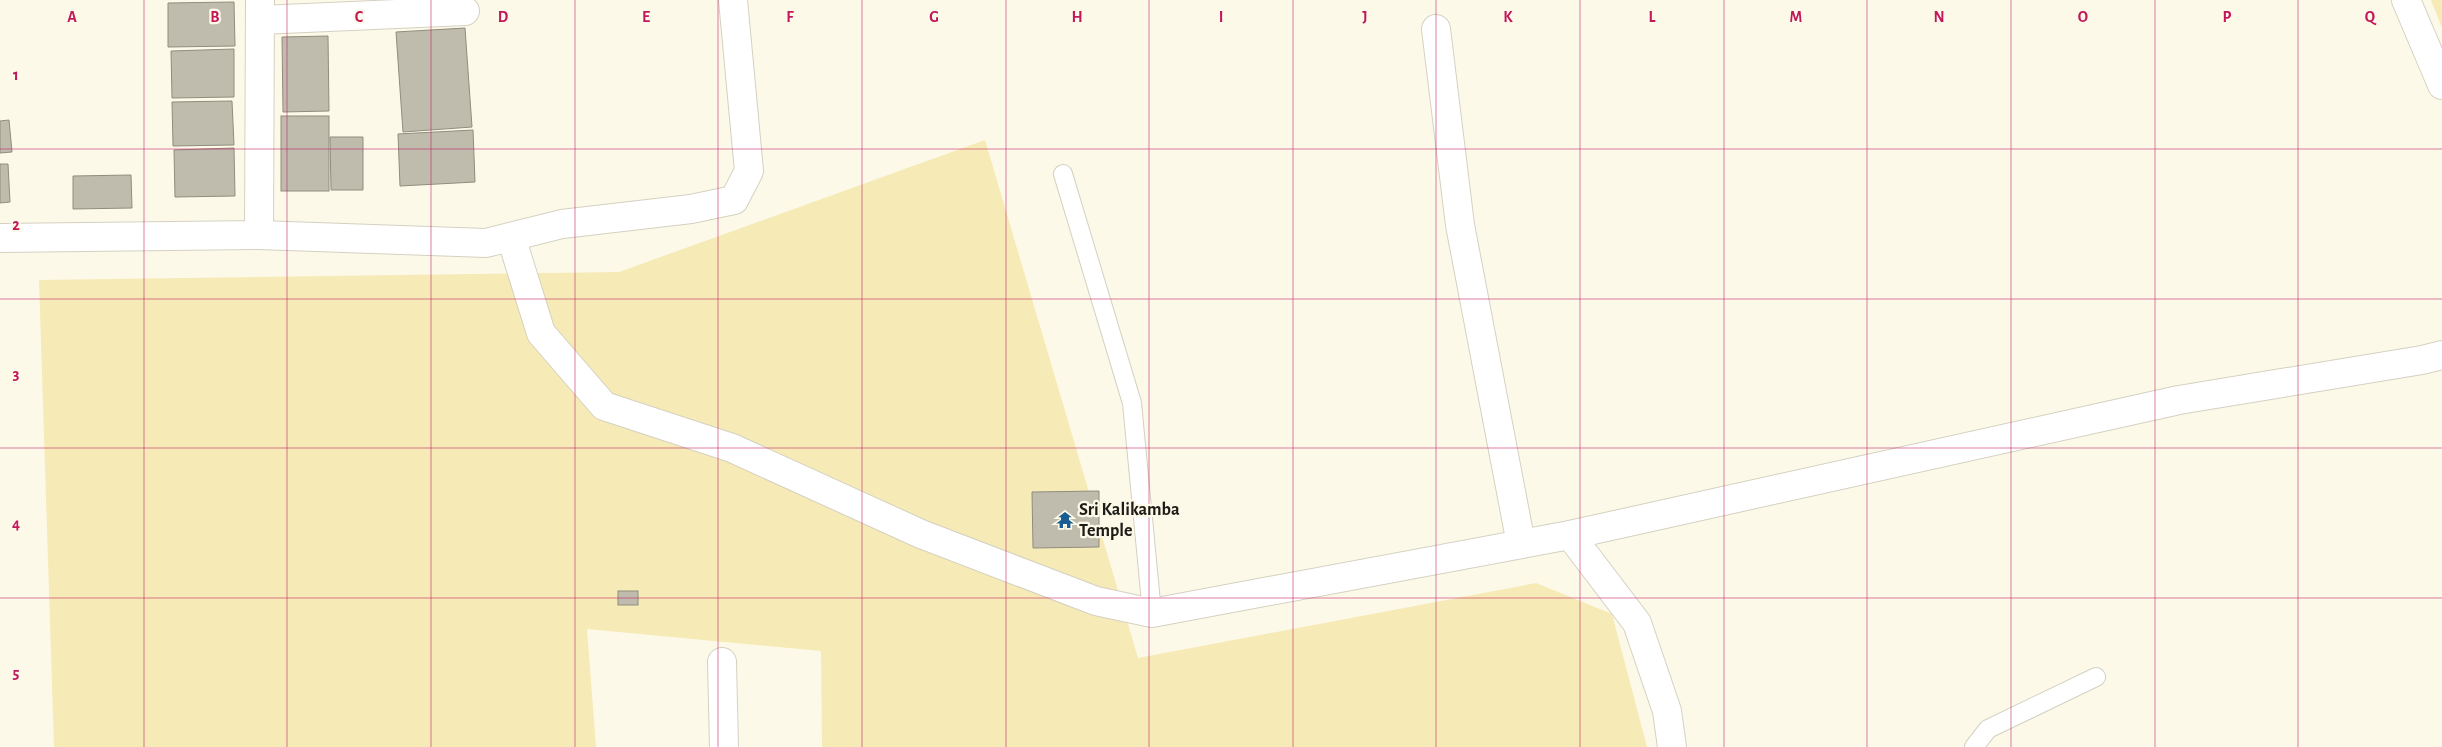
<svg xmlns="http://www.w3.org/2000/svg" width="2442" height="747" font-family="'Alegreya Sans',sans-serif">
<rect width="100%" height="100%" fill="#fdf9e9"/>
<g fill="#f6eab6">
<path d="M2431 0H2442V28Z"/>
<path d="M985 140 1138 658 1536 583 1612 614 1647 747H822L821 651 587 629 596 747H54L39 280 619 272Z"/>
</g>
<g fill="#c0bcad" stroke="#908d7e">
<path d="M234 2 235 46 168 47V3Z"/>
<path d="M465 28 472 127 403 132 396 32Z"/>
<path d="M328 36 329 111 283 112 282 37Z"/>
<path d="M234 49V97L172 98 171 51Z"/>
<path d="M232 101 234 145 173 146 172 102Z"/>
<rect x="281" y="116" width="48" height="75"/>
<path d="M9 120 12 152 0 153V121Z"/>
<path d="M473 130 475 182 400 186 398 134Z"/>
<path d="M330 137H363V190H331Z"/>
<path d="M234 148 235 196 175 197 174 150Z"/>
<path d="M0 164H8L10 202 0 203Z"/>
<path d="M131 175 132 208 73 209V176Z"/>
<path d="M1099 491V547L1033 548 1032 492Z"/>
<rect x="618" y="591" width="20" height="14"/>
</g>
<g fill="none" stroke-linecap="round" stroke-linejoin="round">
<g stroke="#d5d1c1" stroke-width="20">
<g id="lane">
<path d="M1063 174 1132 403 1152 613"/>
<path d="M1974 747 1988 729 2096 677"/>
</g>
</g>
<g stroke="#d5d1c1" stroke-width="30">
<g id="street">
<path d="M2406 0 2442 85"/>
<path d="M260 20 465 11"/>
<path d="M1436 29 1460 225 1521 544"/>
<path d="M259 235 486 243 562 224 691 209 734 200 749 171 733 0"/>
<path d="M511 237 541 333 604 406 732 448 921 534 1096 601 1152 613 1570 535 2179 400 2422 360 2442 355"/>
<path d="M0 238 259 235 260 0"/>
<path d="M1570 535 1637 623 1667 711 1672 747"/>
<path d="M722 662 724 747"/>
</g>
</g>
<use href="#lane" stroke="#fff" stroke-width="18"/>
<use href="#street" stroke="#fff" stroke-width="28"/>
</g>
<path fill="none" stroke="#c2185b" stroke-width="1" stroke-opacity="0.55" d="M144 0V747M287 0V747M431 0V747M575 0V747M718 0V747M862 0V747M1006 0V747M1149 0V747M1293 0V747M1436 0V747M1580 0V747M1724 0V747M1867 0V747M2011 0V747M2155 0V747M2298 0V747M0 149H2442M0 299H2442M0 448H2442M0 598H2442"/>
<defs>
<g id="temple-bare" transform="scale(1.35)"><path d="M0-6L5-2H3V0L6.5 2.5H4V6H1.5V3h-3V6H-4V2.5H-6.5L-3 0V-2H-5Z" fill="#195c91" stroke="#fdf9e9" stroke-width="2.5" paint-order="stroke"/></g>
</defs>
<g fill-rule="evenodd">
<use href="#temple-bare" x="1065" y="520"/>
</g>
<g text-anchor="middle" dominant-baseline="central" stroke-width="4.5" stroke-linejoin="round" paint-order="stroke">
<g font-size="18" font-weight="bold" fill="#1d1c16" stroke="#fdf9e9" text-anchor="start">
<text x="1079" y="510">Sri Kalikamba<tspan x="1079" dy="21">Temple</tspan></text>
</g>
</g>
<g font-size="16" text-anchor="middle" font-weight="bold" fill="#c2185b" stroke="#fdf9e9" stroke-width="4.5" stroke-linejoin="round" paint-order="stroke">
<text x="72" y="22">A</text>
<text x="215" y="22">B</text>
<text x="359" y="22">C</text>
<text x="503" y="22">D</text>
<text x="646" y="22">E</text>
<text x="790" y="22">F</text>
<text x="934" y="22">G</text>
<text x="1077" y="22">H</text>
<text x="1221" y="22">I</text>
<text x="1365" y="22">J</text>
<text x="1508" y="22">K</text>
<text x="1652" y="22">L</text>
<text x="1796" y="22">M</text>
<text x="1939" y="22">N</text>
<text x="2083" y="22">O</text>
<text x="2227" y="22">P</text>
<text x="2370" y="22">Q</text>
<text x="16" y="80">1</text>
<text x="16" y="230">2</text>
<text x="16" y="379">3</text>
<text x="16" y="529">4</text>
<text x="16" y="678">5</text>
</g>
</svg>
